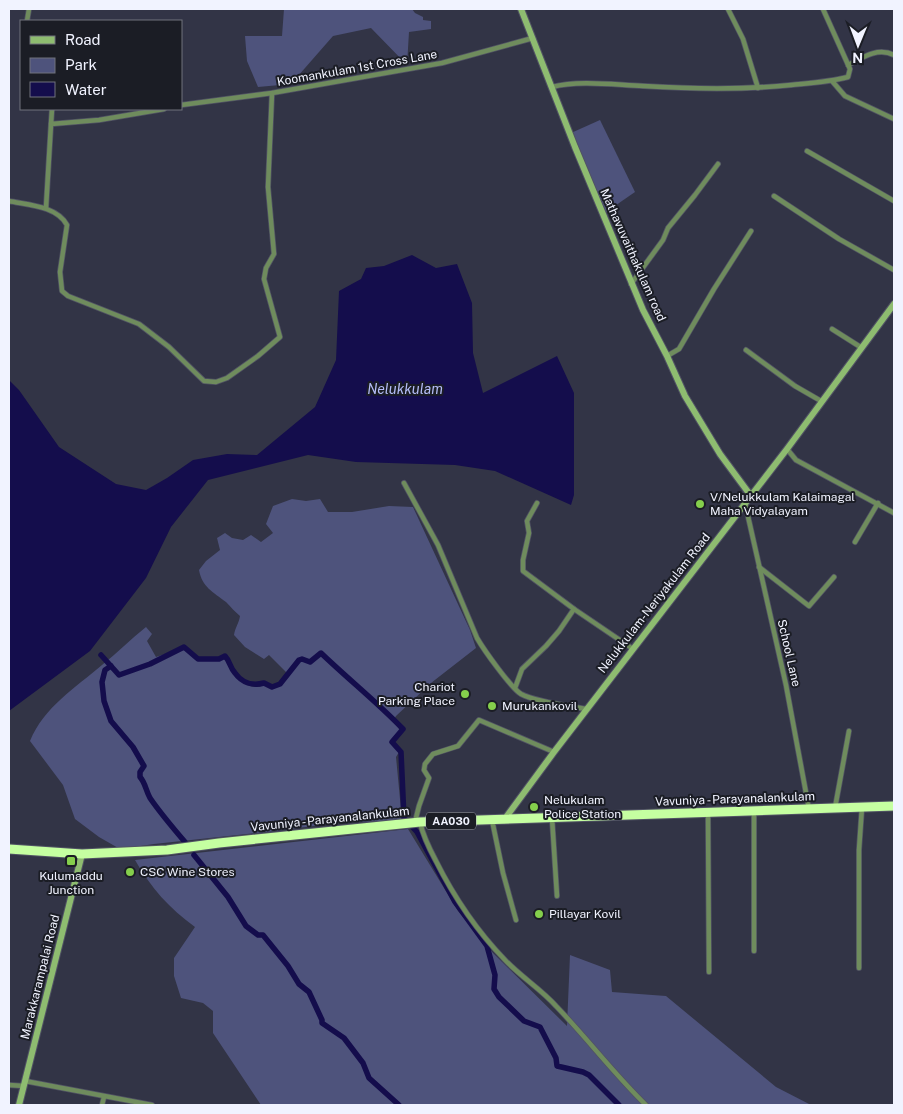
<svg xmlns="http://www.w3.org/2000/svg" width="903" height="1114" font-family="'Public Sans',sans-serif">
<rect width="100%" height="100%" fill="#323446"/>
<g fill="#4e537c">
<path d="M284 9H412L415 13 423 17V20L431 21V29L409 32 407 65 371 28 333 36 291 84 258 87 247 61 245 36H282Z"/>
<path d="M600 120 635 192 606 212 571 133Z"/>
<path d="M292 499 306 501 320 499 328 512H352L389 506 413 507 470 630 476 648 431 683 396 716 393 721 400 730 391 742 399 752 396 757 402 820 337 823 275 831 154 844 120 849 99 837 75 819 63 785 30 741C44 707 75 688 102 665 117 653 131 639 146 627L152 634 147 641 156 657 184 648 199 661H216L224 658C231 671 240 686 256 687 260 687 260 686 264 685 269 684 275 685 280 685L289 675 269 655 264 659 245 647 234 635C235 628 239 623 240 616 235 612 231 607 226 602 213 592 202 587 199 570L206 561 220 550 217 538 225 533 232 538 243 540 251 535 261 542 273 533 266 524 273 506Z"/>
<path d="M408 829 458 911 493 953 567 1026 570 955 610 970 612 992 666 996 776 1087 811 1105H261L213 1033V1011L203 1003 181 998 174 976V958L195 927C169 908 151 888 135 860Z"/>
</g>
<path fill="#140d4c" d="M412 255 436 268 457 264 472 303 473 353 483 393 557 356 574 393V495L571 505 495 471 455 465 356 462 308 455 208 480 171 527 146 578 90 651 9 711V380L19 390 59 447 116 484 146 490 167 478 193 460 227 454 257 455 315 407 336 360 339 291 361 279 366 268 384 266Z"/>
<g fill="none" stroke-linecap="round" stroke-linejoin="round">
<g stroke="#140d4c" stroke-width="5.5">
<path d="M101 655 119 675 150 664 184 647 198 659H219L225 656C230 661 230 668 235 673 242 683 253 686 264 683L272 687 280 684 299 660 302 659 310 662 321 653C348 679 377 702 403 729L392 742 401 752 404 818 417 832 455 902 487 946 495 975 494 989 499 997 524 1021 540 1027 556 1058 557 1066 583 1072 589 1075 619 1105"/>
<path d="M111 666 105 670 102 682 104 701 111 721 133 747 144 766 140 772V777C145 782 146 791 150 798 161 814 173 828 185 842"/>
<path d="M194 855 228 897 246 926 258 935H263L288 966 299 984 309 992 322 1020V1023L344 1038 363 1063 369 1078 399 1105"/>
</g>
<g stroke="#515364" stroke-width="6">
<g id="street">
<path d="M728 9 743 39 758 88"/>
<path d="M27 21 29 9"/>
<path d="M848 65C863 57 878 47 894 55"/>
<path d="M832 81 845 96 894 119"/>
<path d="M552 87C579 80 615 85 643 86 693 89 742 90 791 85 811 83 829 82 848 77L850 69 823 9"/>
<path d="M181 105 272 93 442 63 533 38"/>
<path d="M52 109 51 124 99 120 164 109"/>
<path d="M807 151 894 201"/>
<path d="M774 196 839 239 894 270"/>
<path d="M9 201C28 205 57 206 67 225L60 272 62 291 68 296 139 324 169 347 204 381 216 382 227 378 258 356 280 337 264 279 266 268 274 254 268 187 272 93"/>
<path d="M46 208 51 124"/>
<path d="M631 284 663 240 668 228 695 195 718 164"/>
<path d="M832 329 862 348"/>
<path d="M746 350 795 386 821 401"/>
<path d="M667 356 679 349 714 289 751 231"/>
<path d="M787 449 796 460 894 513"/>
<path d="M404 483 438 545 477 638C484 650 511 688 521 694 536 702 569 706 587 709"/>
<path d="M537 503 527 521 529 533 523 560V571L574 609 633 649"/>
<path d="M745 503 786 685 809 809"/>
<path d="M855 542 878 503"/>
<path d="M759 567 809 606 834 577"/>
<path d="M515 688 522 669 546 646 559 631 574 609"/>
<path d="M835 808 849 731"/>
<path d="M754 810V951"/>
<path d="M708 812 709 972"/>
<path d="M552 818 557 896"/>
<path d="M492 820 503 873 516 920"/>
<path d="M415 822 419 806 429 778 424 770 425 764 433 754 458 746 479 720 554 752"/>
<path d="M420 822C423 836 429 848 436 861 454 897 477 931 505 960 521 977 541 989 556 1006 587 1038 614 1074 646 1105"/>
<path d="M859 968V850L862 807"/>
<path d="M25 1081 152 1105"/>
<path d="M9 1085 24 1086"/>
<path d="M102 1105 104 1097"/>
</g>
</g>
<g stroke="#515364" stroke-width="8">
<g id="secondary">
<path d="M521 9 575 147 643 310 667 356 685 396 720 454 751 496"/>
<path d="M504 820 554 752 787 449 894 304"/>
<path d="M19 1105 82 854"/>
</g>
</g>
<g stroke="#515364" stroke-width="11">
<path id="highway" d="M9 849 82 854 167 850 219 843 420 822 894 806"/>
</g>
<use href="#street" stroke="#6f8c5d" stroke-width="4.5"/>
<use href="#secondary" stroke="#8ebc70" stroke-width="6"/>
<use href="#highway" stroke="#c5ffa1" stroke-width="9"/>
</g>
<g fill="#85cf4c" stroke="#1b1d25" stroke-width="2">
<circle cx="700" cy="504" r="5"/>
<circle cx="465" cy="694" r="5"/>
<circle cx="492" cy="706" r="5"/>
<circle cx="534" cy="807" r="5"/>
<rect x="66" y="856" width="10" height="10" rx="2.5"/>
<circle cx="130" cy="872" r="5"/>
<circle cx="539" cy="914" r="5"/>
</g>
<g text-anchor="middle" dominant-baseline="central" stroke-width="4" stroke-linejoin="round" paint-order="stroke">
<rect fill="#1b1d25" stroke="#b1b3be" stroke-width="1" x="426" y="812.5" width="50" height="17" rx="4"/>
<g font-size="11" font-weight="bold" fill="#f1f3ff">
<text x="451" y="821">AA030</text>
</g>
<g font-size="12" fill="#f1f3ff" stroke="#1b1d25">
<text transform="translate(357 68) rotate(-10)">Koomankulam 1st Cross Lane</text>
<text transform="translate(633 255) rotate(66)">Mathavuvaithakulam road</text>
<text transform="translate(654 603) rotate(-52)">Nelukkulam-Neriyakulam Road</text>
<text transform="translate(789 653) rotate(77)">School Lane</text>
<text transform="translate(735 799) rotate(-2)">Vavuniya - Parayanalankulam</text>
<text transform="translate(330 819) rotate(-6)">Vavuniya - Parayanalankulam</text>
<text transform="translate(40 977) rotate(-76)">Marakkarampalai Road</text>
</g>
<g font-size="12" fill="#f1f3ff" stroke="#1b1d25" text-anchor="start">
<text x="710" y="497">V/Nelukkulam Kalaimagal<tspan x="710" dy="14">Maha Vidyalayam</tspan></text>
<text x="455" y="687" text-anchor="end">Chariot<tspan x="455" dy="14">Parking Place</tspan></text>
<text x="502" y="706">Murukankovil</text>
<text x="544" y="800">Nelukulam<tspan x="544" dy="14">Police Station</tspan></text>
<text x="140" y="872">CSC Wine Stores</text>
<text x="71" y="876" text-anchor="middle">Kulumaddu<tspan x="71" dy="14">Junction</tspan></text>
<text x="549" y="914">Pillayar Kovil</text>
</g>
<g font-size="14" font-style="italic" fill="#b5bdf8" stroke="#1b1d25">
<text x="405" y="389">Nelukkulam</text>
</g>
</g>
<rect width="903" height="1114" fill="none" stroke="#f1f3ff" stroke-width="20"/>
<rect x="20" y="20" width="162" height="90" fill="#1b1d25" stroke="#71737c"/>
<rect x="30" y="36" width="25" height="8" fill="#8ebc70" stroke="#71737c"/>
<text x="65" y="45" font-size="15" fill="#f1f3ff">Road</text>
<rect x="30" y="58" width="25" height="15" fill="#4e537c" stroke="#71737c"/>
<text x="65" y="70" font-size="15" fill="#f1f3ff">Park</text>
<rect x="30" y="82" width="25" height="15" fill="#140d4c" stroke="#71737c"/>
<text x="65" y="95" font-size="15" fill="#f1f3ff">Water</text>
<g transform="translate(858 45) rotate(181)" stroke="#1b1d25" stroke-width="4" paint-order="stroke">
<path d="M0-4L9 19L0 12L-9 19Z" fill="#f1f3ff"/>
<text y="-8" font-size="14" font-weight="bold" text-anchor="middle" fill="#f1f3ff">N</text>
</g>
</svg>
